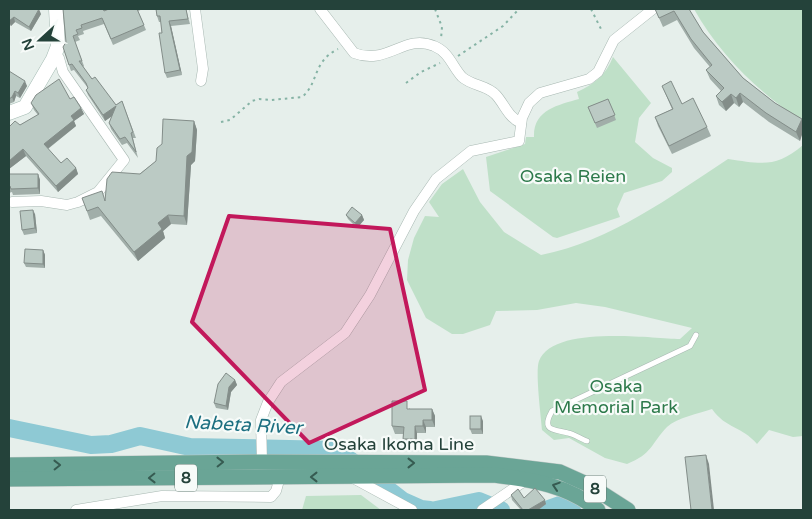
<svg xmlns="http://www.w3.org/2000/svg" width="812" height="519" font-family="'Varela Round',sans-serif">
<rect width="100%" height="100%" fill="#e6efeb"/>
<g fill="#bfe0c8">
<path d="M694 9H803V122C758 91 721 57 694 9Z"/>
<path d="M613 57 651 103 639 118 635 142 653 158 672 168V172L662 181 624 193 617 209 620 217 557 238 553 237 490 191 486 157 525 144 526 137H534C533 110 558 105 579 99L577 92C594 84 606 75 613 57Z"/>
<path d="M803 145V436L793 437 769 430 757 444C742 426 726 429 712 409 698 414 678 417 667 427 651 444 652 454 627 464L605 458 569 438 554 440 542 430C541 417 535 371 539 361 552 325 649 338 680 339L692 328 605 307 576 303 537 310 496 311 490 325 463 334H452L426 318 407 280 408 260 414 238 425 216 439 217 429 202 442 184 463 169 480 202 504 232 541 255C611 241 670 197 728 159 762 164 776 168 803 145Z"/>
<path d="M361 495 381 510H302L306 496Z"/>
</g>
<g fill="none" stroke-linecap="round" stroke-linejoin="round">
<g stroke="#8ec9d4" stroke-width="18">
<path d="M9 428 91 445 111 444 140 436 190 447 337 450 403 501 421 509 430 510"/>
<path d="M436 510 479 501 501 510"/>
<path d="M546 510 560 505 572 510"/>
</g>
<g stroke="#a8b8b2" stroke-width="6">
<path id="lane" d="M587 441C581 439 574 434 568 433 555 429 540 432 552 411L690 346 696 335"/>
</g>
<g stroke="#a8b8b2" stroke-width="11">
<g id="street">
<path d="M195 9 203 69 201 81"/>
<path d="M320 9 354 53C387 66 405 33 434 46 449 52 452 66 462 77 472 86 487 85 496 95 505 105 508 117 521 123"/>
<path d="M12 202 41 201 67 205 78 202 98 192 124 160 63 72 59 58 55 53"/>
<path d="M262 462 261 420 268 402 281 382 345 333 370 295 414 211 436 179 471 151 519 141 522 118 529 103 540 93 589 79 598 72 614 40 653 9"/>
<path d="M353 478 412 510"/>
<path d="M76 510 162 496 271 497 276 491 280 477"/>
<path d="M482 510 526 480"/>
</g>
</g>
<g stroke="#a4bbb3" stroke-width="15">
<path id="secondary" d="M9 113 25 107 53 59 58 46 56 9"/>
</g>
<g stroke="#c2cac8" stroke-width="16">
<g id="primary">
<path d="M9 465 262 462 486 463 560 472 589 485 628 510"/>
<path d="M9 479 494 475C533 480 567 485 598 510"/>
</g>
</g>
<g stroke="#86b3a5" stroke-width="2" stroke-dasharray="2.5 4" stroke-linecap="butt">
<path d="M435 9 442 27 441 39"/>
<path d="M591 9 601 29"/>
<path d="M458 56 503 26 519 9"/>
<path d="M406 83 421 72 440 63"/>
<path d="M221 122 230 120 252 101 259 99 271 100 302 97C319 83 312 62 338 49"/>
</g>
<use href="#lane" stroke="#fff" stroke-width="5"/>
<use href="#street" stroke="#fff" stroke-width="10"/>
<use href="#secondary" stroke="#fff" stroke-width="14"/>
<use href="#primary" stroke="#6aa596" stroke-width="15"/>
</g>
<g fill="#a1aea9">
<path d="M9 9 41 14 31 31 15 22 11 26 9 24Z"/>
<path d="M63 9H105V11L109 9H143L138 11 146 30 113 45 104 24 83 31 84 34 78 36 80 40 75 42 84 66 83 67 92 79 116 105 122 101 136 138H133L138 158 127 143 122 145 111 129 109 123 112 116 105 121 88 95 86 90 88 88 74 70 71 71 63 47 66 42Z"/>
<path d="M156 9H186L190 24 171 26 182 75 167 78 165 73 161 22H159L157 16Z"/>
<path d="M655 9H689L703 32 743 78 775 103 802 119 800 141 769 122 743 102 739 107 734 103 726 111 719 105 716 96 721 91 710 79 706 70 710 67 694 48 677 20 663 27Z"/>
<path d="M9 71 27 86 20 98 16 96 14 102 9 104Z"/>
<path d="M662 86 707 127 711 136 672 154 658 126 655 117 672 109Z"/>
<path d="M70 99 81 108 84 114 74 121 76 126 48 149 61 163 76 168 78 174 58 192 26 156 9 169 20 125 38 115 34 110 31 103Z"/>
<path d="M608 99 616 120 597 128 588 107Z"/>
<path d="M194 121 197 130 195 161 191 165 187 225 171 224 163 231 165 238 138 261 101 216 90 220 82 198 105 201 156 161Z"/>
<path d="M9 174H38L40 180V194L13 195 12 192 9 193Z"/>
<path d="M35 214 37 233 24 235 22 230Z"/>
<path d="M346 215H362L364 220 357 228 348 219Z"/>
<path d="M43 250 45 255V268L26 267 24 263Z"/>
<path d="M235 380 237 385 231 392 228 410 216 408 214 403Z"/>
<path d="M410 408V409H432L435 416V427H426V433H417V446H406L403 439V434H395L392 426Z"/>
<path d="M483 421V434H472L470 429Z"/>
<path d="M511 495 524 498 546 504 538 510H521L512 500Z"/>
</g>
<g fill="#838d89">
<path d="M39 9 41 14 31 31 29 27Z"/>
<path d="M14 17 15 22 11 26 9 21Z"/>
<path d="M169 21 171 26 182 75 180 70Z"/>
<path d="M25 81 27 86 20 98 18 93Z"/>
<path d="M15 91 16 96 14 102 12 97Z"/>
<path d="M740 93 743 102 739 107 736 98Z"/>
<path d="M731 94 734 103 726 111 722 102Z"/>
<path d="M116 106 118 112 105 121 103 115Z"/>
<path d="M81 108 84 114 74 121 76 126 46 150 44 144 71 116Z"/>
<path d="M802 119 803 123V132L800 141 796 132Z"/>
<path d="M194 121 197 130 195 161 191 165 187 225 184 216 187 156Z"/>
<path d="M23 149 26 156 9 169V161Z"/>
<path d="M76 168 78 174 58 192 56 186Z"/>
<path d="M38 174 40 180V194L38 188Z"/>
<path d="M33 210 35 214 37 233 35 228Z"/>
<path d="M168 215 171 224 163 231 165 238 138 261 134 252 158 223Z"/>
<path d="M362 215 364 220 357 228 355 223Z"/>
<path d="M43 250 45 255V268L43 264Z"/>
<path d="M235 380 237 385 231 392 228 410 226 406 229 387Z"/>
<path d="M432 409 435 416V427L432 420Z"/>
<path d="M481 416 483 421V434L481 429Z"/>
<path d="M423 420 426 427V433L423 426Z"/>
<path d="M415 426 417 433V446L415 439Z"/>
<path d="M706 455 709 464 714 510H712Z"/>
<path d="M545 500 546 504 538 510H528Z"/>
</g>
<g fill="#bbcac4" stroke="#838d89">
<path d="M9 9H39L29 27 14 17 9 21Z"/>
<path d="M63 9H103L104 11 109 9H137L144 25 111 39 102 18 81 25 82 28 76 30 78 34 73 36 82 61H79L92 79 95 77 116 105 122 101 133 132 131 133 136 152 125 137 120 139 109 123 116 106 103 115 86 90 88 88 86 83 72 64 69 65 63 47 66 42Z"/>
<path d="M156 9H186L188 19 169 21 180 70 165 73 159 33H162L160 16H157Z"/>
<path d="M655 9H689L703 32 743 78 775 103 802 119 796 132 766 113 740 93 736 98 731 94 722 102 716 96 724 88 706 70 712 65 691 39 674 11 659 18Z"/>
<path d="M9 71 25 81 18 93 15 91 12 97 9 99Z"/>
<path d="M59 79 70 99 74 97 81 108 71 116 74 120 44 144 61 163 67 158 76 168 56 186 23 149 9 161V127L15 121 20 125 39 114 31 103 36 95Z"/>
<path d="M671 81 682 104 693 98 707 127 669 146 655 117 673 109 662 86Z"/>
<path d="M608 99 615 115 595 123 588 107Z"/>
<path d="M163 119 194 121 192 152 187 156 184 216 168 215 158 223 162 229 134 252 98 207 87 211 82 198 102 191 105 201 107 179 112 172 140 174 156 161 157 148 162 144Z"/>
<path d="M9 174H38V188L11 189 10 186H9Z"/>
<path d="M352 207 362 215 355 223 346 215Z"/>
<path d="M33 210 35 228 22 230 20 211Z"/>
<path d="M25 249 43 250V264L24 263Z"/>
<path d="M226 373 235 380 229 387 226 406 214 403 218 384Z"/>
<path d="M392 401H407V409H432V420H423V426H415V439H403L404 427 392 426Z"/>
<rect x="470" y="416" width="11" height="13"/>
<path d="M706 455 712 510H691L685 457Z"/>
<path d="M535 488 545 500 528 510H523L511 495 518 489 524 498Z"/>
</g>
<defs><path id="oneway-chevron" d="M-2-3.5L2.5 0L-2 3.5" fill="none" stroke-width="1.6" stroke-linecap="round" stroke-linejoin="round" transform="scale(1.25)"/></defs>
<g stroke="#365b51">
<use href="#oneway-chevron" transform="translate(220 462) rotate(-1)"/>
<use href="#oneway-chevron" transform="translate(411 463)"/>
<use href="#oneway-chevron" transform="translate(57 465) rotate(-1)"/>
<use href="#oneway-chevron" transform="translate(314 477) rotate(-180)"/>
<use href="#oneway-chevron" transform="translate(152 478) rotate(179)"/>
<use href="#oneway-chevron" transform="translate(556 486) rotate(-162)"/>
</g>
<path fill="#c2185b" fill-opacity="0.2" stroke="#c2185b" stroke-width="4" stroke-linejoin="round" d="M229 216 390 229 425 390 309 443 192 322Z"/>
<g text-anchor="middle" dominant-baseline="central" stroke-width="4.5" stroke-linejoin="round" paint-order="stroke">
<g fill="#f7fbf9" stroke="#637a73" stroke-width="1">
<rect x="175" y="464.5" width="22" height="27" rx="4"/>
<rect x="584" y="475.5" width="22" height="27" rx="4"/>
</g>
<g font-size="16" font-weight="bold" fill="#24423a">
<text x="186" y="478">8</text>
<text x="595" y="489">8</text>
</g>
<g font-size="18" fill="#2d7a4b" stroke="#f7fbf9">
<text x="573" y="176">Osaka Reien</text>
<text x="616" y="386">Osaka<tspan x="616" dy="21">Memorial Park</tspan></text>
</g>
<g font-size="18" fill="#24423a" stroke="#f7fbf9">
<text x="399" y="444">Osaka Ikoma Line</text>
</g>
<g font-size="19" font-style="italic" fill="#1c6f80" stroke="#f7fbf9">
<text transform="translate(243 425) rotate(3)">Nabeta River</text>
</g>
</g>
<rect width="812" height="519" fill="none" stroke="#24423a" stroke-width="20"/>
<g transform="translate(40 40) rotate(249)" stroke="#f7fbf9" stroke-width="4" paint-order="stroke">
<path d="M0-4L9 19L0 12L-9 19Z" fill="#24423a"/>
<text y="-8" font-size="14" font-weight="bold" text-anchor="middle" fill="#24423a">N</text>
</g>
</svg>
